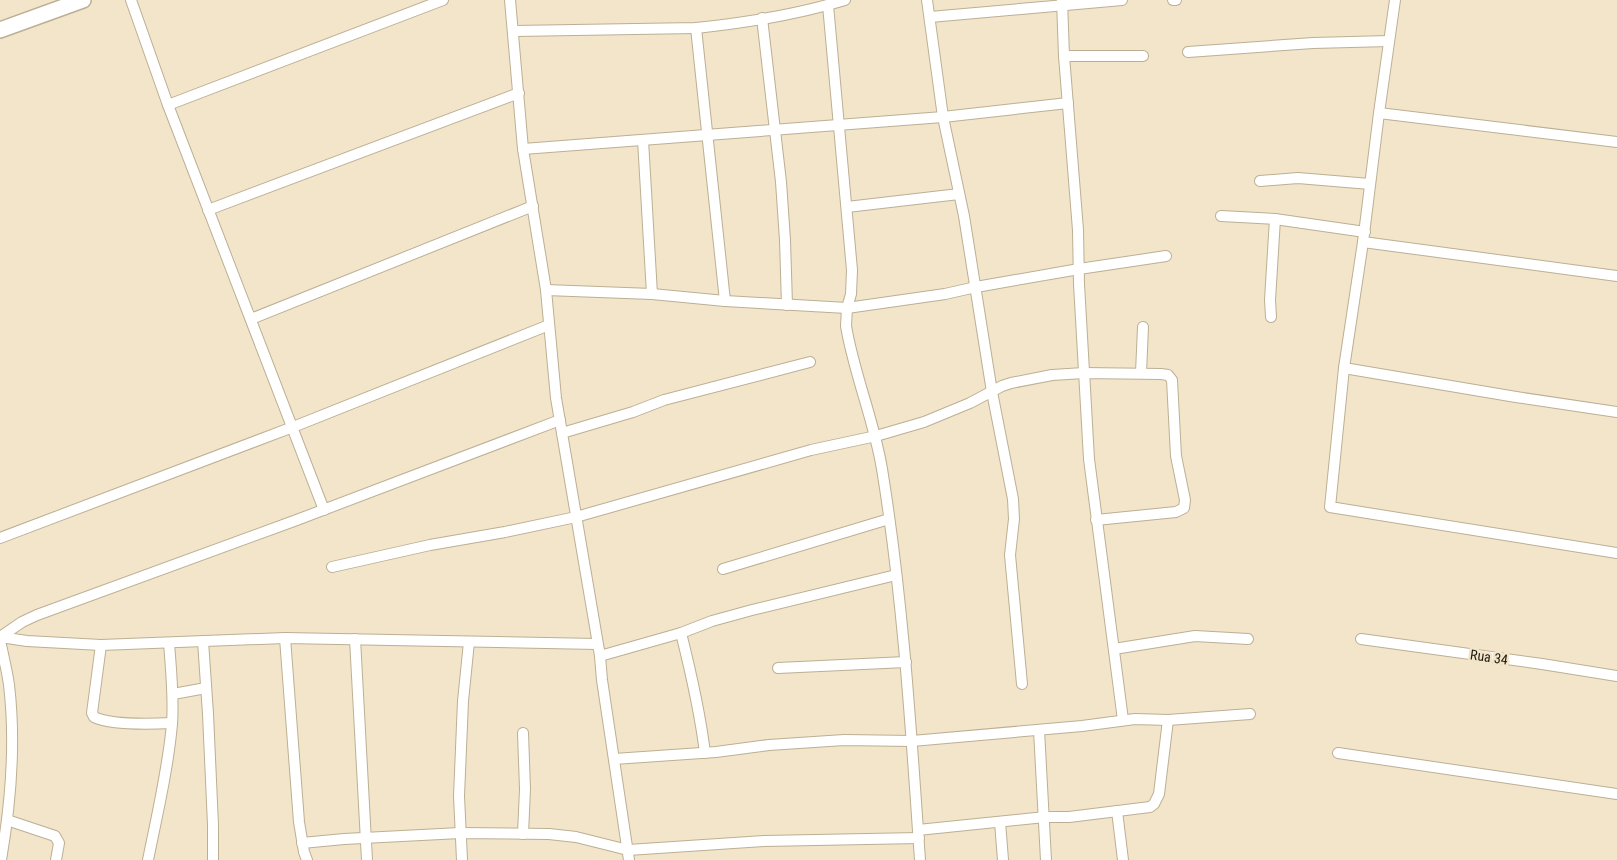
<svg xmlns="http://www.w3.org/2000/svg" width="1617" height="860" font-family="'Roboto Condensed',sans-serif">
<rect width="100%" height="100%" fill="#f3e5c9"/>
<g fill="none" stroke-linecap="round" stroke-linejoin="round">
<g stroke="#bcaf94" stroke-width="12">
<g id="minor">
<path d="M131 0 168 105 324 510"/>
<path d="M510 0 523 149 546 290 556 398 600 656 602 680 629 860"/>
<path d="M927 0 943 117 964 216 992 392 1013 499 1014 519 1010 555 1022 684"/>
<path d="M1062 0 1064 56 1078 230 1079 284 1089 459 1123 720"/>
<path d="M1173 0H1176"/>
<path d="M1395 0 1379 113 1363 242 1344 368 1330 507 1617 553"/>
<path d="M828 5 852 270 851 294 847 308 846 326C854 374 874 420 882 469 903 598 911 729 920 860"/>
<path d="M930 17 1122 0"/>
<path d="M762 18 781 182 785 240 787 305"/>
<path d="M696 28 725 301"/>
<path d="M514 31 696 28C744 23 799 14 845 0"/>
<path d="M1188 52 1313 43 1389 41"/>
<path d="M1064 56H1143"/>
<path d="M168 105 443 0"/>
<path d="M1379 113 1617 142"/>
<path d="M643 140 652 294"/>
<path d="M523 149 943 117 1068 103"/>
<path d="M1260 181 1298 178 1370 184"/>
<path d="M847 207 959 194"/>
<path d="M208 210 519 93"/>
<path d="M1221 216 1275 219 1365 232"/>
<path d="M1363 242 1617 276"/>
<path d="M546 290 652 294 725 301 847 308 945 294 976 287 1079 269 1166 256"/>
<path d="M1271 317 1270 300 1275 219"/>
<path d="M251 319 533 206"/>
<path d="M1344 368 1516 397 1617 412"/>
<path d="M1141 373 1143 327"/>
<path d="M562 433 633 412 664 400 810 362"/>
<path d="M0 538 293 427 549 325"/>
<path d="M332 567 430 545 505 532 576 517 811 450 876 436 924 422 970 403 1002 386 1011 383 1052 375 1084 373 1161 374 1168 375 1172 380 1176 456 1185 500 1184 508 1176 512 1096 520"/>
<path d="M723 569 889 519"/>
<path d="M681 633C691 673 700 712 705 753"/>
<path d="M0 637 22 622 37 615 294 521 560 420"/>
<path d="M0 637 27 641 101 645 285 638 597 644"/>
<path d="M285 638 299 822 304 852 307 860"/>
<path d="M355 639 367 860"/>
<path d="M1361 639 1542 664 1617 676"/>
<path d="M0 640C3 655 7 670 9 685 16 744 11 802 1 860"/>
<path d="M203 641 208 714 213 825V860"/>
<path d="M101 645 92 713 94 717C111 725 152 724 172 723"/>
<path d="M1114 649 1195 636 1248 639"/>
<path d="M600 656 681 633 712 621 752 610 896 575"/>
<path d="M778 668 906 662"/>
<path d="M173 694 206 688"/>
<path d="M1039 730 1046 860"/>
<path d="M523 733 525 789 523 834"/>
<path d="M1338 753 1617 794"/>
<path d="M614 759 716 752 769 745 844 740 912 741 1082 726 1135 719 1168 720 1250 714"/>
<path d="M1117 811 1123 860"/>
<path d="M7 820 55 836 59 843 56 860"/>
<path d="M1000 822 1003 860"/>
<path d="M918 830 1045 817H1069L1150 807 1154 804 1159 794 1168 720"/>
<path d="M302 843 344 839 460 833 549 834 576 837 628 850 764 841 919 838"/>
<path d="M148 860C157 815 168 769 172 724 174 697 171 670 169 643"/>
<path d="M462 860 459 796 463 701 469 642"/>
</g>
</g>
<g stroke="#bcaf94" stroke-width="18">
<path id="secondary" d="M0 30 83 0"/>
</g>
<use href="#minor" stroke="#fff" stroke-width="10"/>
<use href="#secondary" stroke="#fff" stroke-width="15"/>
</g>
<g text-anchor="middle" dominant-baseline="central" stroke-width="5" stroke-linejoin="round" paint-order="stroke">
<g font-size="14" fill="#1e190f" stroke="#f3e5c9">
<text transform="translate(1489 657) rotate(8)">Rua 34</text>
</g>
</g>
</svg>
